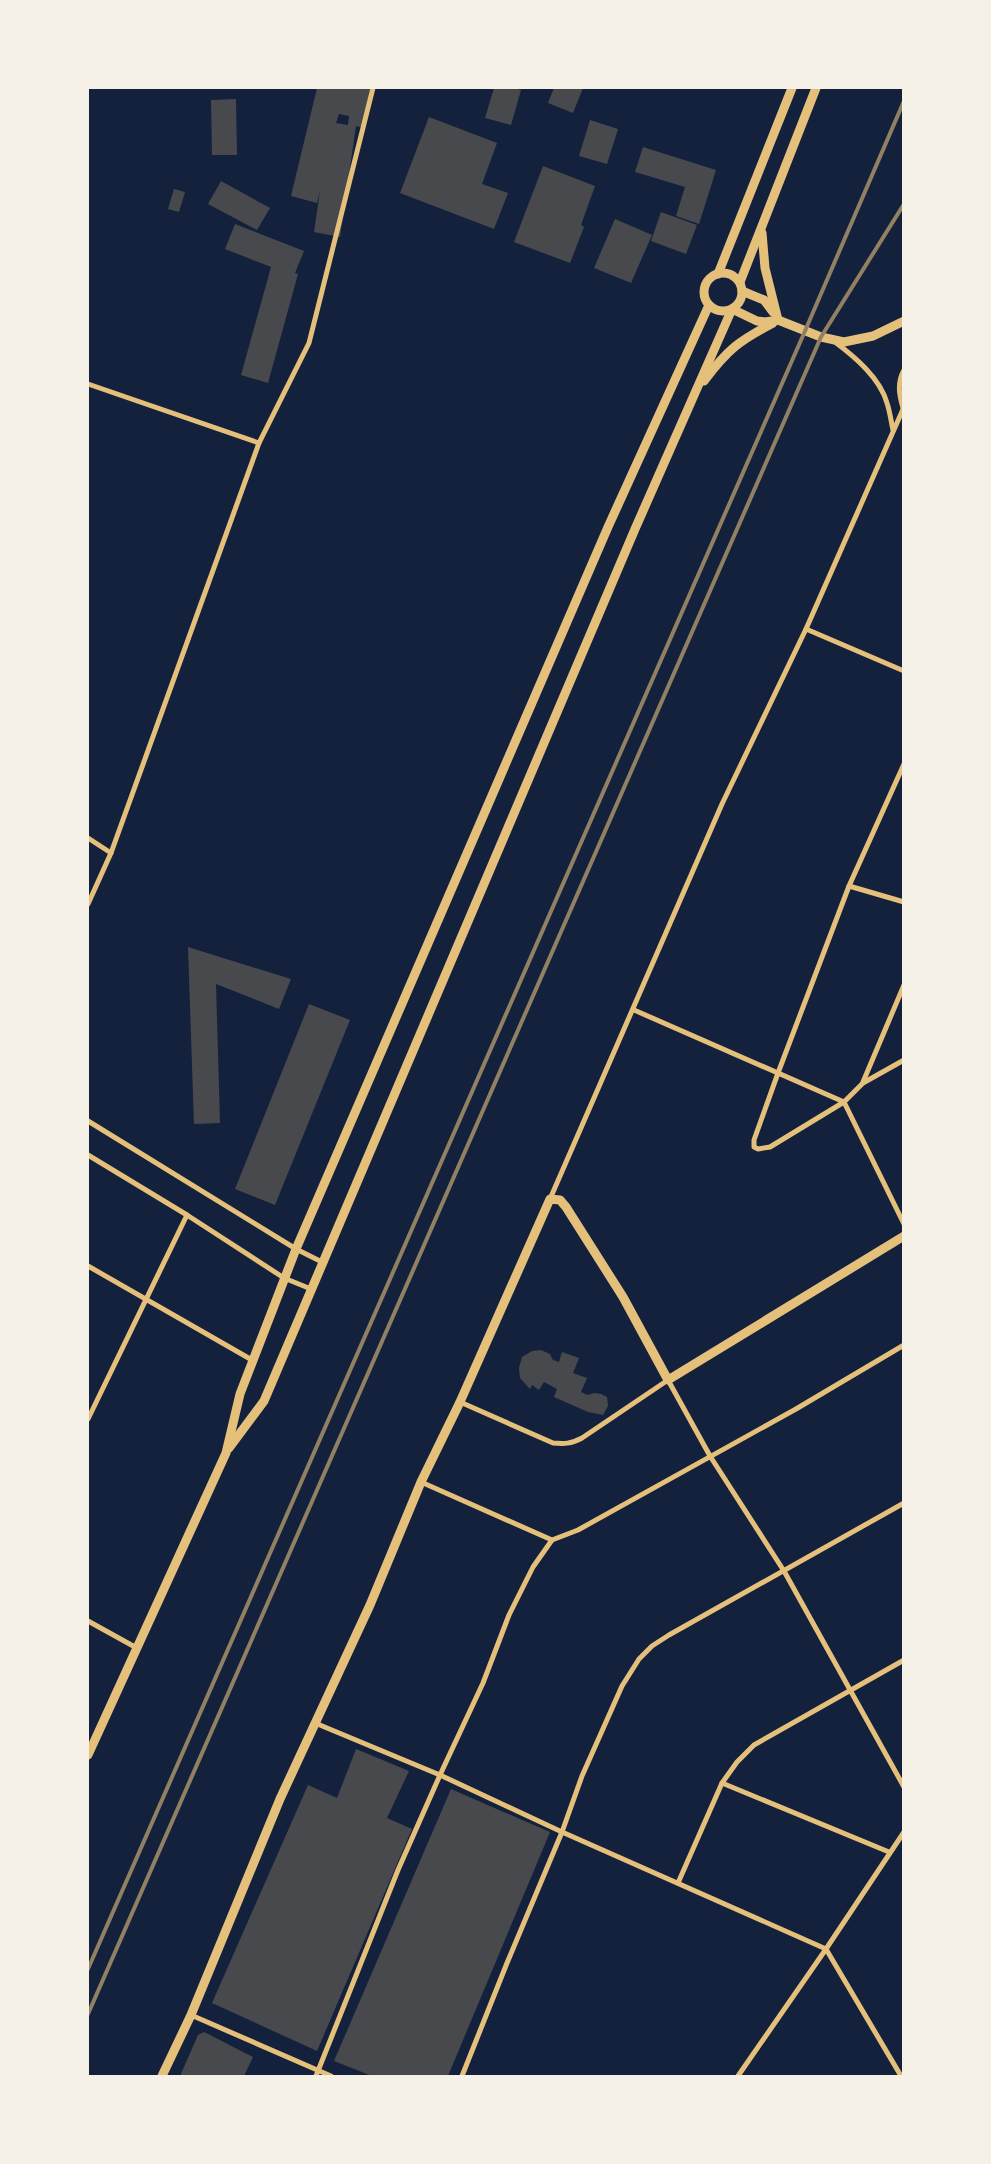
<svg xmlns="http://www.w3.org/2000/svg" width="991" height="2164" font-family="'IBM Plex Sans',sans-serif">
<rect width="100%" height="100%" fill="#14213d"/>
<g fill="#48494c" fill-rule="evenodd">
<path d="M317 88H372L364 128 356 126 340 237 314 232 320 191 317 203 291 196ZM339 114 349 116 348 125 336 123Z"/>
<path d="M494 88H514L521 90 511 125 485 118Z"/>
<path d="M554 88H583L573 113 548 103Z"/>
<path d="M236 99 237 155H212L211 100Z"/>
<path d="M429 117 497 143 482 184 508 193 494 229 400 193Z"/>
<path d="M590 120 618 129 607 164 579 156Z"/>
<path d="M643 147 716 170 699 224 676 216 685 187 635 172Z"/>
<path d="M543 166 595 186 581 225 584 227 570 263 514 242Z"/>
<path d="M221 181 270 208 257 230 208 204Z"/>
<path d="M174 189 185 192 179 212 168 209Z"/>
<path d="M661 212 697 225 686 254 651 241Z"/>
<path d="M615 219 652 235 631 283 594 268Z"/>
<path d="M235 224 304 251 295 273 298 274 268 383 241 375 271 267 225 249Z"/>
<path d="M188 947 291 979 279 1009 216 984 220 1123 194 1124Z"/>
<path d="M309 1004 350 1020 275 1205 235 1189Z"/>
<path d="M541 1350 550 1354 553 1360 559 1362 562 1352 579 1358 573 1373 587 1378 581 1392 587 1395 595 1393 601 1394 607 1397 608 1406 603 1415 588 1412 554 1397 557 1389 544 1382 539 1390 532 1385 530 1389 520 1378 519 1368 522 1357 532 1351Z"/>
<path d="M356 1749 409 1771 387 1818 412 1829 317 2051 212 2003 308 1785 337 1798Z"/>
<path d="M451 1789 550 1832 448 2076H372L334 2061Z"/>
<path d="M204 2032 253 2057 244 2076H180L198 2035Z"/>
</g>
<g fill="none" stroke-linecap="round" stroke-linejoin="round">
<g stroke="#e5c07b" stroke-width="5">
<path d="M835 342C855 357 880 378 887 403 890 412 891 421 893 430"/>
<path d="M88 384 259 443"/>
<path d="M903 408C899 394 897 383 904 370"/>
<path d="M806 629 904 671"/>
<path d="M904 764 849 886 778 1073 754 1140V1147L758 1149 770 1147 844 1102 863 1083 904 1060"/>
<path d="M88 838 111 853"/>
<path d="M849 886 904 902"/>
<path d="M88 904 111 853 259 443 309 343 373 88"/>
<path d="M634 1010 844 1102 904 1224"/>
<path d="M863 1082 904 985"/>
<path d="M88 1121 296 1249 322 1262"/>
<path d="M88 1155 187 1215 284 1278 311 1289"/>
<path d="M550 1199 722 804 806 629 904 407"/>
<path d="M88 1266 252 1360"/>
<path d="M460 1402 553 1443C564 1444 571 1444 582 1438L668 1380 710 1456 784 1571 904 1787"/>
<path d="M88 1419 187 1215"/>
<path d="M421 1482 552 1540"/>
<path d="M88 1621 135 1647"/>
<path d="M315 1723 440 1775 562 1832 826 1949 901 2076"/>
<path d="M722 1783 889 1852"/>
<path d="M678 1883 722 1783 737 1762 754 1745 904 1660"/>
<path d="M191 2015 331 2076"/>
<path d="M316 2076 398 1870 440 1775 483 1683 509 1615 533 1567 552 1540 578 1530 796 1409 904 1345"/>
<path d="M462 2076 507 1963 562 1832 582 1776 622 1686 639 1659 652 1646 669 1635 904 1503"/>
<path d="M738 2076 826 1949 904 1832"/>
</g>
<g stroke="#e5c07b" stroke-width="9">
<path d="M762 233 765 268 778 320"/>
<circle cx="723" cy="292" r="19"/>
<path d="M718 274 792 88"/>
<path d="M740 282 816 88"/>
<path d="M742 291 764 300 773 312"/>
<path d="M704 381C728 349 739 341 773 323"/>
<path d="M229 1448 264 1401 635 529 732 309 757 321 765 322 778 320 821 337 844 342 873 336 904 321"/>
<path d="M88 1755 226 1453 240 1394 296 1249 608 527 709 305"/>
<path d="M162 2076 191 2015 280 1799 370 1605 421 1482 460 1402 550 1199 560 1200 566 1207 623 1297 668 1380 904 1236"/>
</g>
<g stroke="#918062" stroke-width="4">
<path d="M88 1969 805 331 904 101"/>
<path d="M88 2014 821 337 904 204"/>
</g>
</g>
<rect width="991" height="2164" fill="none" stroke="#f6f1e7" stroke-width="178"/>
</svg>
